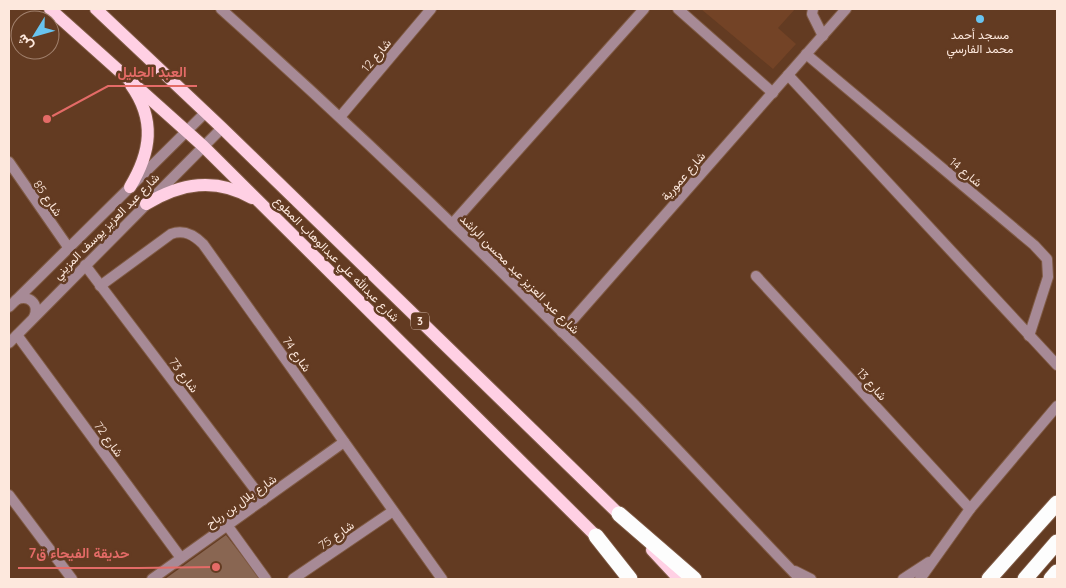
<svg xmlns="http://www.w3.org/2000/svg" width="1066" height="588" font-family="Quicksand,Vazirmatn,sans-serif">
<rect width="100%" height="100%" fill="#633b22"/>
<path fill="#734326" d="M701 9H795L778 28 796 44 773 69Z"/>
<path fill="#896652" d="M226 535 260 579H165Z"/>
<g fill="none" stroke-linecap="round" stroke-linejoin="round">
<g stroke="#7f5a44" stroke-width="12">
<g id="minor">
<path d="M221 9C363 136 500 268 634 404 690 462 744 521 800 579"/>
<path d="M678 9 773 93"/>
<path d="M813 9 812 14 823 36"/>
<path d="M806 54 1034 245 1047 259 1048 277 1029 336"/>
<path d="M788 75 1057 365"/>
<path d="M340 117 431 9"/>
<path d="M9 162 68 247"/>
<path d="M452 224 644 9"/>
<path d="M85 265 263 500"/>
<path d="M756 276 970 509"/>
<path d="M100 286 171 234C184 229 194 235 203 244L442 579"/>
<path d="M562 332 846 9"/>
<path d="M17 335 181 558"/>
<path d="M9 495 72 579"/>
<path d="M227 525 266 579"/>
<path d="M795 571 811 579"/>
<path d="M152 579 344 442"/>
<path d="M293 579 393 511"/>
<path d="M903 579 929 562"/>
<path d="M920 579 970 509 1057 406"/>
</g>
</g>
<g stroke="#7f5a44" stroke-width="12">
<g id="tertiary">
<path d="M16 300C29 294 40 304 34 317"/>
<path d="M9 307 206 112"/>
<path d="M9 343 222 128"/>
</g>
</g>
<g stroke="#7f5a44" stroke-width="14">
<g id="primary">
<path d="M50 9 203 146 602 542"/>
<path d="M96 9 222 128 625 520"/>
<path d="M130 187C151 152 156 120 131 85"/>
<path d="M146 204C181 183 215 177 252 198"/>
<path d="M652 550 679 579"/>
</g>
</g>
<g stroke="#7f5a44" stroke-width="17">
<g id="motorway">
<path d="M619 514 694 579"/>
<path d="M596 536 630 579"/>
<path d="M989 579 1057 503"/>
<path d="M1025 579 1057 542"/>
<path d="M1051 579 1057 572"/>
</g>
</g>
<use href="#minor" stroke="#a78a96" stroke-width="10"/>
<use href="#tertiary" stroke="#a78a96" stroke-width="10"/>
<use href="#primary" stroke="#ffd0e4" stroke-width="12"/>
<use href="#motorway" stroke="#fdfdfd" stroke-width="15"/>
</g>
<circle fill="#68c4f0" stroke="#633b22" stroke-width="2" cx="980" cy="19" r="5"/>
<g text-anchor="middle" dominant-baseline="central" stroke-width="5" stroke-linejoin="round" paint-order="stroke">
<rect fill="#633b22" stroke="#cfb4a5" stroke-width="1" x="411" y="312.5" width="18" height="17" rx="4"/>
<g font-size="11" font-weight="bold" fill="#fde8dd">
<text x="420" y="321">3</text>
</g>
<g font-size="12" fill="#fde8dd" stroke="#633b22">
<text x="980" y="34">مسجد أحمد<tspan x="980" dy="14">محمد الفارسي</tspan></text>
</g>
<g font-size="12" fill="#fde8dd" stroke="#633b22">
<text transform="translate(376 55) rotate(-50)">شارع 12</text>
<text transform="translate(966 172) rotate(40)">شارع 14</text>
<text transform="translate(683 176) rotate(-49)">شارع عمورية</text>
<text transform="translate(48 198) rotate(55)">شارع 85</text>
<text transform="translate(106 226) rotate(-45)">شارع عبد العزيز يوسف المزيني</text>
<text transform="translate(337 259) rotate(45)">شارع عبدالله علي عبدالوهاب المطوع</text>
<text transform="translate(520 274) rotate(45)">شارع عبد العزيز عبد محسن الراشد</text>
<text transform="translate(297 354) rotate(55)">شارع 74</text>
<text transform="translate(184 375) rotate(53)">شارع 73</text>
<text transform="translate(872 384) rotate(48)">شارع 13</text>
<text transform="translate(109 439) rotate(54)">شارع 72</text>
<text transform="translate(241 501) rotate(-35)">شارع بلال بن رباح</text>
<text transform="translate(336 535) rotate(-35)">شارع 75</text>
</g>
</g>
<path fill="none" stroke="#e46b67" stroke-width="2" d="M47 119L108 86H197M216 567L139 568H18"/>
<g fill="#e46b67" stroke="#633b22" stroke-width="2">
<circle cx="47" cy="119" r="5"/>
<circle cx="216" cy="567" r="5"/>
</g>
<g font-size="14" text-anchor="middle" font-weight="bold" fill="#e46b67" stroke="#633b22" stroke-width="5" stroke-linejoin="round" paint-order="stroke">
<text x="152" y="77">العبد الجليل</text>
<text x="79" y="558">حديقة الفيحاء ق7</text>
</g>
<rect width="1066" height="588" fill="none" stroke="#fde8dd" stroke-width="20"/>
<g transform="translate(35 35) rotate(233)"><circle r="24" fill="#633b22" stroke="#a1806d"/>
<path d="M0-4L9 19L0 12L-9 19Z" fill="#68c4f0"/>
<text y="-8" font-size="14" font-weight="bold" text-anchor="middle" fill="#fde8dd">ش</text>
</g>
</svg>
